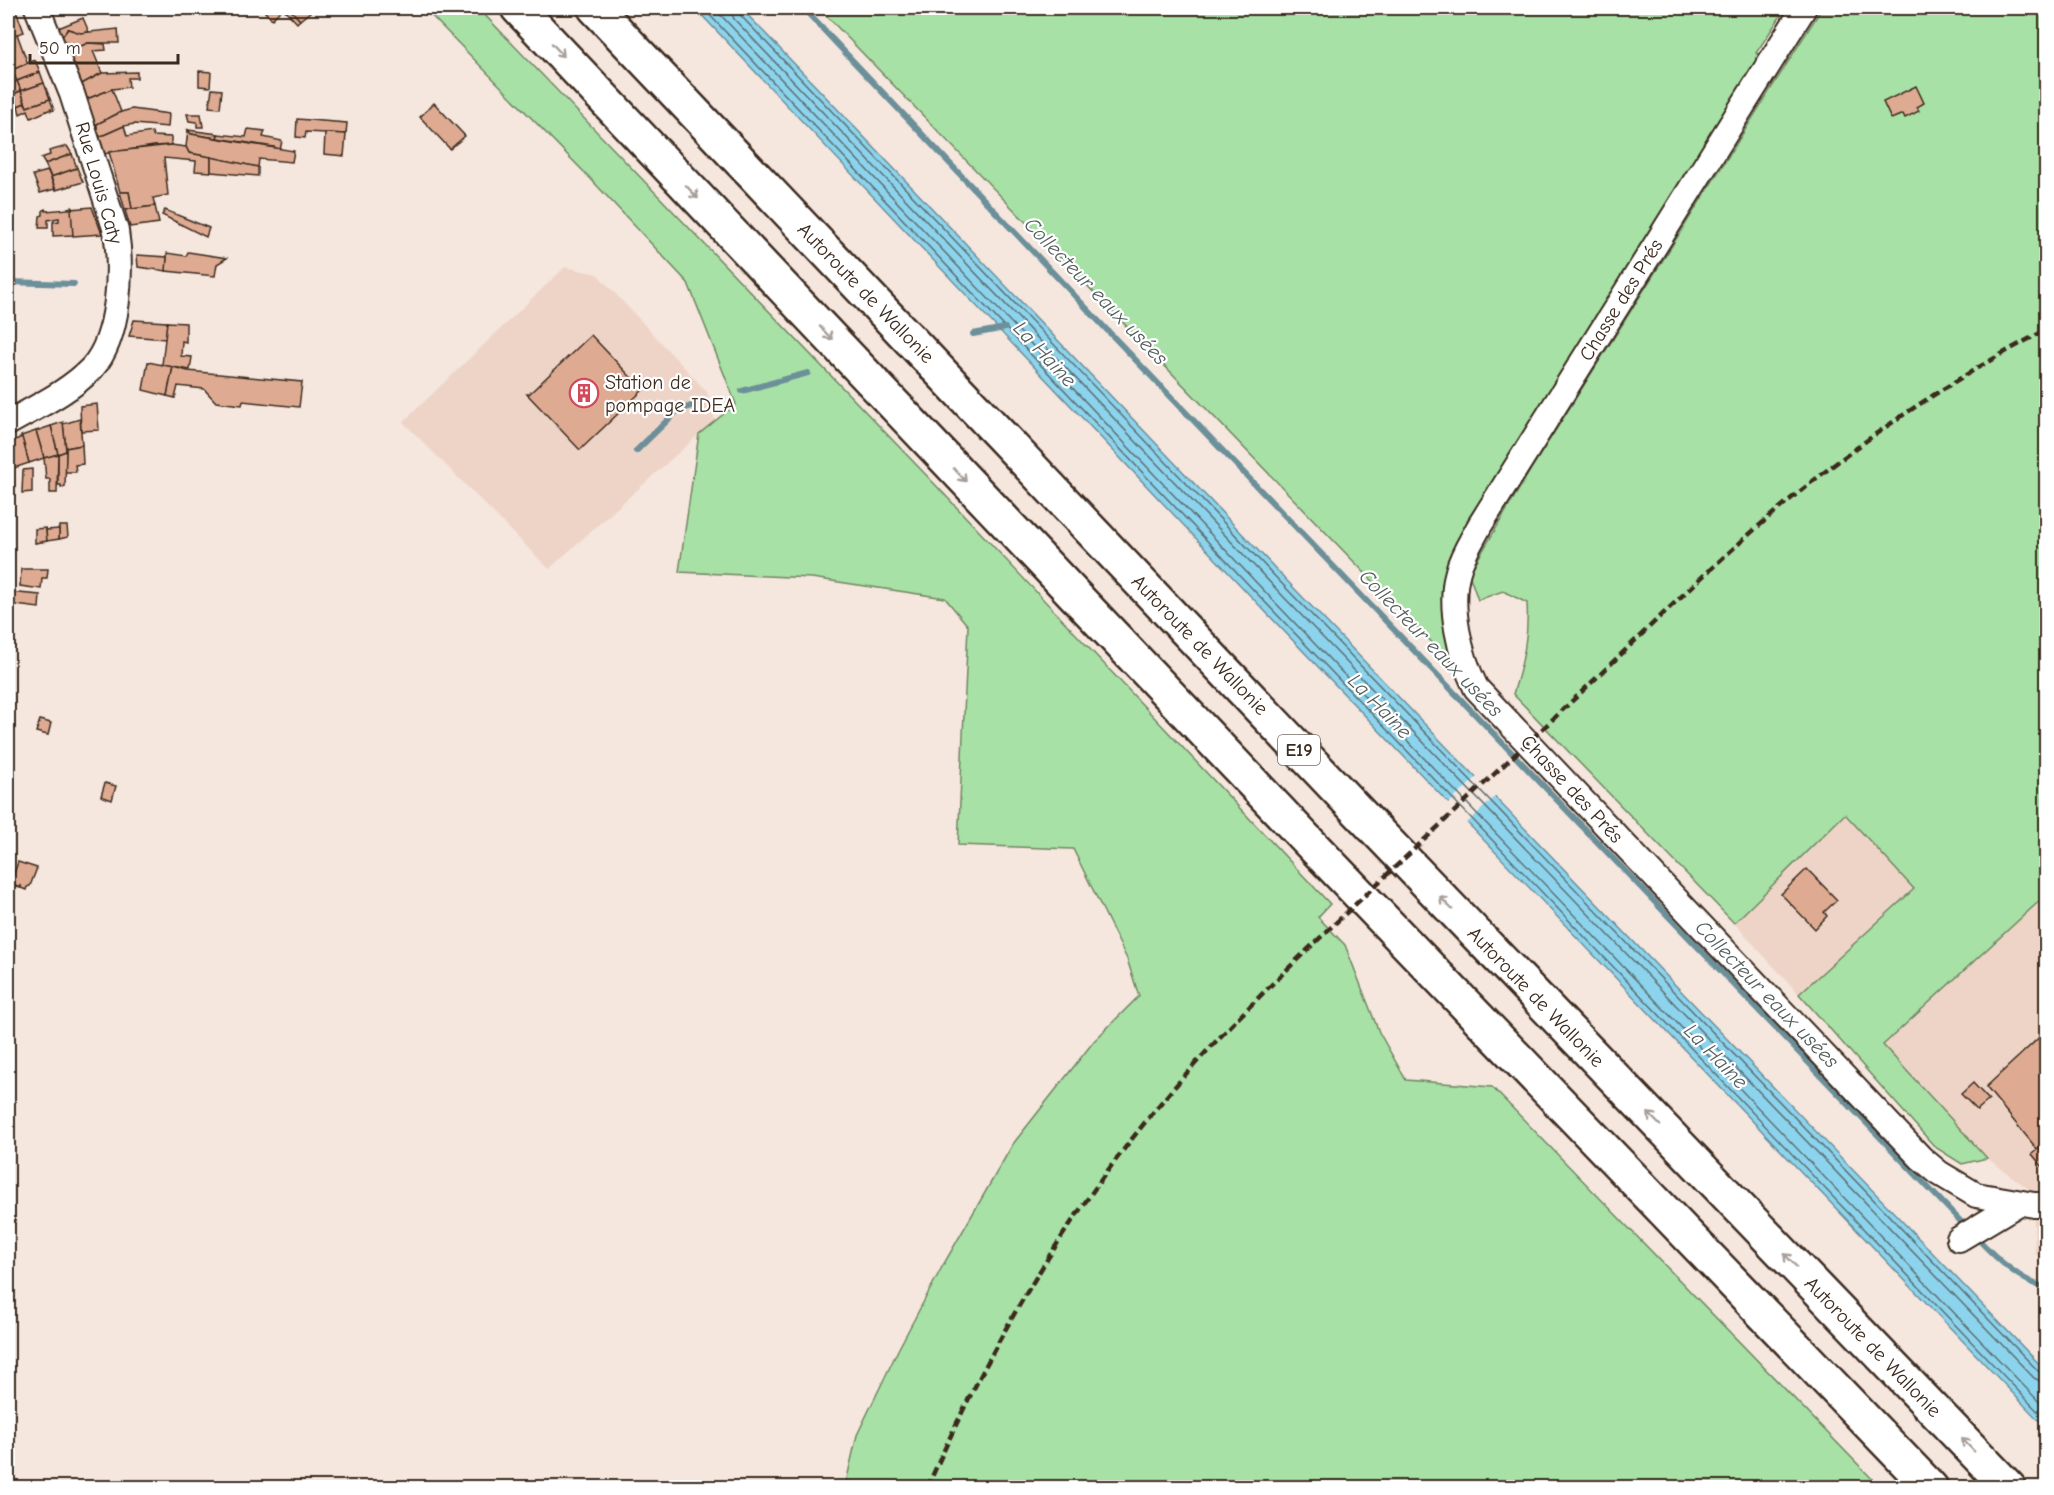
<svg xmlns="http://www.w3.org/2000/svg" width="2054" height="1495" font-family="'Comic Neue',sans-serif">
<rect width="100%" height="100%" fill="#f5e6de"/>
<filter id="ink" filterUnits="userSpaceOnUse"><feTurbulence type="fractalNoise" baseFrequency=".0167" numOctaves="2"/><feDisplacementMap in="SourceGraphic" scale="12" xChannelSelector="R" yChannelSelector="G"/><feConvolveMatrix kernelMatrix="1 2 1 2 8 2 1 2 1" color-interpolation-filters="sRGB"/></filter>
<g filter="url(#ink)">
<g fill="#eed4c7">
<path d="M565 267 597 274 707 392 715 420 549 569 403 422Z"/>
<path d="M1845 814 1915 890 1799 994 1734 923Z"/>
<path d="M2046 895V1265L2035 1253 2033 1192 1987 1158 1883 1045Z"/>
</g>
<g fill="#a7e1a6" stroke="#718662" stroke-width="1.5">
<path d="M424 8H478L929 478 1330 904 1318 917 1345 945 1379 1032 1406 1080 1492 1087 1880 1487H845L857 1435 899 1348 942 1267 1013 1144 1094 1041 1139 996 1127 959 1073 849 958 845 968 626 945 598 812 578 679 572 699 434 736 404 688 283 588 176Z"/>
<path d="M819 8H1786L1756 53 1770 62 1458 571 1476 688Z"/>
<path d="M1822 8H2046V895L1883 1045 1987 1158 1962 1164 1935 1147 1799 994 1914 889 1845 814 1734 923 1513 694C1523 663 1529 635 1527 603L1503 591 1478 600 1469 574 1531 469Z"/>
</g>
<path fill="#8cd4ed" stroke="#6c909a" stroke-width="1.5" d="M695 8H741L1290 584 2046 1371V1428L1260 606Z"/>
<path fill="#f5e6de" d="M1478 776 1497 795 1465 825 1446 806Z"/>
<g fill="none" stroke-linecap="round" stroke-linejoin="round">
<g stroke="#5b6e71" stroke-width="1.5">
<path d="M703 8 1264 601 2046 1420"/>
<path d="M714 8 1269 596 2046 1409"/>
<path d="M730 8 734 19 1280 593 2034 1378 2040 1381 2046 1382"/>
<path d="M737 8 738 12 742 17 1286 588 2040 1373 2046 1375"/>
</g>
<g stroke="#6c909a" stroke-width="6">
<path d="M803 8 1107 330 1968 1229"/>
<path d="M8 282 74 284"/>
<path d="M973 334 1005 328"/>
<path d="M742 391 808 373"/>
<path d="M636 451 676 412 696 404"/>
<path d="M1975 1236C1995 1257 2018 1280 2046 1288"/>
</g>
</g>
<g fill="#deab92" stroke="#3b2a1e" stroke-width="1.5">
<path d="M8 8H15L24 32 8 37Z"/>
<path d="M269 8H289L300 20 297 23 283 8 272 19 265 12Z"/>
<path d="M289 8H315L300 20Z"/>
<path d="M83 18 89 32 80 33 68 29 60 39 56 29Z"/>
<path d="M68 29 80 33 118 29 119 43H88L65 53 60 39Z"/>
<path d="M17 34 28 64 8 72V37Z"/>
<path d="M88 43 105 44 106 50 93 51 102 73 78 86 65 53Z"/>
<path d="M35 60 40 72 17 81 12 70Z"/>
<path d="M199 71 211 72 210 87 199 86Z"/>
<path d="M40 72 44 83 21 91 17 81Z"/>
<path d="M137 72V78H128L129 87 112 89 87 99 78 86 102 73Z"/>
<path d="M17 81 21 91 11 95 9 84Z"/>
<path d="M44 83 50 99 27 107 21 91Z"/>
<path d="M78 86 87 99 112 89 121 112 97 124V138Z"/>
<path d="M1916 86 1924 103 1917 107 1919 111 1905 118 1903 114 1891 119 1883 102Z"/>
<path d="M212 89 222 90 220 108 209 107Z"/>
<path d="M21 91 25 103 18 106 16 102 11 104V95Z"/>
<path d="M50 99 54 110 51 111V109L31 118 28 110 20 114 18 106 25 103 27 107Z"/>
<path d="M434 103 465 136 450 149 420 117Z"/>
<path d="M132 109 169 114 168 127 134 124 124 126 97 138V124L121 112Z"/>
<path d="M187 114H201L203 127H197V122L189 121Z"/>
<path d="M297 119 347 123 346 134 306 132 305 138 296 137Z"/>
<path d="M124 126 127 136 152 132 153 136 171 137V145L154 146 103 154 97 138Z"/>
<path d="M248 129 265 131 263 137 282 141 280 150 274 147 217 138 218 134 246 137Z"/>
<path d="M188 130 218 134 217 138 191 134Z"/>
<path d="M188 130 191 134 294 151 292 162 259 159 258 167 189 153 186 147Z"/>
<path d="M325 133 346 134 344 156 324 154Z"/>
<path d="M171 145 186 147 189 153 211 157V172L195 171 196 161 164 158 168 195 153 198 155 206 132 209 129 192H120L109 152Z"/>
<path d="M67 146 72 154 45 164 41 158 50 155 49 151Z"/>
<path d="M72 154 77 168 51 177 45 164Z"/>
<path d="M211 157 258 167V176L211 172Z"/>
<path d="M77 168 83 182 56 190 51 177Z"/>
<path d="M48 171 55 189 40 193 33 175Z"/>
<path d="M120 192H129L132 209 125 210Z"/>
<path d="M155 206 159 223 130 227 125 210Z"/>
<path d="M72 207 73 235 53 236V222L59 221V218L48 220V228H39L40 216 43 215V211L45 209 46 211 69 209 68 208Z"/>
<path d="M92 207 102 234 73 236 71 209Z"/>
<path d="M165 210 209 228 206 237 162 215Z"/>
<path d="M188 252 227 258 217 264 215 276 166 271 167 253 186 256Z"/>
<path d="M137 255 167 257 166 271 138 267Z"/>
<path d="M134 320 167 322 166 339 129 336Z"/>
<path d="M167 322 186 323V342L182 341 181 356 192 357 190 370 162 365Z"/>
<path d="M591 335 643 390 580 450 527 394H529Z"/>
<path d="M148 362 173 367 167 396 143 390Z"/>
<path d="M173 367 188 371 302 382 299 407 243 401 242 405 216 402 204 389 178 386 175 398 167 396Z"/>
<path d="M97 404 99 430 81 431 80 406Z"/>
<path d="M80 419 82 445 66 448 63 424Z"/>
<path d="M63 422 66 451 58 454 51 426Z"/>
<path d="M51 426 58 454 44 458 36 431Z"/>
<path d="M36 431 44 458 29 463 21 436Z"/>
<path d="M22 437 29 463 8 470V443Z"/>
<path d="M82 445 83 464 75 465 76 472H65L66 448Z"/>
<path d="M66 451 65 487H61V485H58V454Z"/>
<path d="M58 454 57 493H50V479H46L44 458Z"/>
<path d="M32 469V492L22 493 23 470Z"/>
<path d="M59 526H67L68 537 59 539Z"/>
<path d="M46 528 47 541 35 543V529Z"/>
<path d="M59 529V539L47 541 46 530Z"/>
<path d="M21 569H48L47 578H42L41 589 20 586Z"/>
<path d="M8 592 40 595 39 608 8 604Z"/>
<path d="M40 720 51 723 48 735 36 732Z"/>
<path d="M105 783 116 786 112 800 101 796Z"/>
<path d="M18 862 37 868 30 886 27 887 26 890 21 888V885L20 888 15 886V884L11 882Z"/>
<path d="M1807 869 1837 900 1824 912 1827 916 1815 929 1781 894Z"/>
<path d="M2046 1031V1145L2045 1143 2037 1149 1986 1087Z"/>
<path d="M1973 1083 1989 1100 1977 1110 1961 1094Z"/>
<path d="M2045 1143 2046 1145V1171L2032 1154Z"/>
</g>
<g fill="none" stroke-linecap="round" stroke-linejoin="round">
<g stroke="#3b2a1e" stroke-width="28">
<g id="minor">
<path d="M1804 8 1480 525C1473 539 1462 555 1458 571 1448 606 1460 656 1476 688L1921 1158 1939 1173 1976 1195 2034 1205H2046"/>
<path d="M8 423C36 407 69 392 92 368 120 337 122 270 116 231L72 94 37 8"/>
<path d="M1959 1239 2019 1203"/>
</g>
</g>
<g stroke="#3b2a1e" stroke-width="38">
<g id="highway">
<path d="M518 8 1304 837 1931 1488"/>
<path d="M595 8 1347 800 2009 1488"/>
</g>
</g>
<use href="#minor" stroke="#fff" stroke-width="24"/>
<use href="#highway" stroke="#fff" stroke-width="33"/>
<path stroke="#3b2a1e" stroke-width="4.5" stroke-dasharray="9 4.5" stroke-linecap="butt" d="M927 1488C988 1349 1059 1227 1155 1110 1218 1034 1290 966 1361 899 1425 839 1489 779 1553 719 1630 647 1705 570 1787 502 1867 436 1955 377 2046 330"/>
</g>
<defs><path id="oneway-shaft" d="M-6 0H5M1.5-3L5.5 0L1.5 3" fill="none" stroke-width="1.6" stroke-linecap="round" stroke-linejoin="round" transform="scale(1.5)"/></defs>
<g stroke="#a79f9a">
<use href="#oneway-shaft" transform="translate(558 50) rotate(47)"/>
<use href="#oneway-shaft" transform="translate(692 192) rotate(47)"/>
<use href="#oneway-shaft" transform="translate(826 333) rotate(47)"/>
<use href="#oneway-shaft" transform="translate(960 475) rotate(47)"/>
<use href="#oneway-shaft" transform="translate(1446 903) rotate(-134)"/>
<use href="#oneway-shaft" transform="translate(1654 1119) rotate(-134)"/>
<use href="#oneway-shaft" transform="translate(1790 1260) rotate(-134)"/>
<use href="#oneway-shaft" transform="translate(1968 1445) rotate(-134)"/>
</g>
</g>
<defs>
<g id="building-ring" transform="scale(1.5)"><circle r="9.5" fill="#fff" stroke="#d1495b" stroke-width="1.5"/><path d="M-4-6H4V6H1V3H-1V6H-4ZM-2.5-4.3h1.7v1.8h-1.7ZM.8-4.3h1.7v1.8H.8ZM-2.5-1h1.7V.8h-1.7ZM.8-1h1.7V.8H.8Z" fill="#d1495b"/></g>
</defs>
<g fill-rule="evenodd">
<use href="#building-ring" x="584" y="393"/>
</g>
<g text-anchor="middle" dominant-baseline="central" stroke-width="4.5" stroke-linejoin="round" paint-order="stroke">
<rect fill="#fff" stroke="#766a62" stroke-width="1.5" x="1278" y="735" width="42" height="30" rx="4.5"/>
<g font-size="18" font-weight="bold" fill="#3b2a1e">
<text x="1299" y="750">E19</text>
</g>
<g font-size="20" fill="#3b2a1e" stroke="#fff">
<text transform="translate(99 183) rotate(74)">Rue Louis Caty</text>
<text transform="translate(866 293) rotate(46)">Autoroute de Wallonie</text>
<text transform="translate(1621 300) rotate(-58)">Chasse des Prés</text>
<text transform="translate(1200 645) rotate(46)">Autoroute de Wallonie</text>
<text transform="translate(1572 789) rotate(47)">Chasse des Prés</text>
<text transform="translate(1536 997) rotate(46)">Autoroute de Wallonie</text>
<text transform="translate(1873 1347) rotate(46)">Autoroute de Wallonie</text>
</g>
<g font-size="20" fill="#3b2a1e" stroke="#fff" text-anchor="start">
<text x="605" y="382">Station de<tspan x="605" dy="23">pompage IDEA</tspan></text>
</g>
<g font-size="21" font-style="italic" fill="#535d5c" stroke="#fff">
<text transform="translate(1096 291) rotate(46)">Collecteur eaux usées</text>
<text transform="translate(1045 354) rotate(47)">La Haine</text>
<text transform="translate(1431 643) rotate(46)">Collecteur eaux usées</text>
<text transform="translate(1380 706) rotate(46)">La Haine</text>
<text transform="translate(1767 994) rotate(46)">Collecteur eaux usées</text>
<text transform="translate(1716 1056) rotate(46)">La Haine</text>
</g>
</g>
<rect width="2054" height="1495" fill="none" stroke="#fff" stroke-width="30"/>
<rect x="15" y="15" width="2024" height="1465" fill="none" stroke="#3b2a1e" stroke-width="2" filter="url(#ink)"/>
<path d="M30 54v9h148v-9" fill="none" stroke="#3b2a1e" stroke-width="3"/>
<text x="39" y="54" font-size="18" fill="#3b2a1e" stroke="#ffffff" stroke-width="4.5" paint-order="stroke">50 m</text>
</svg>
